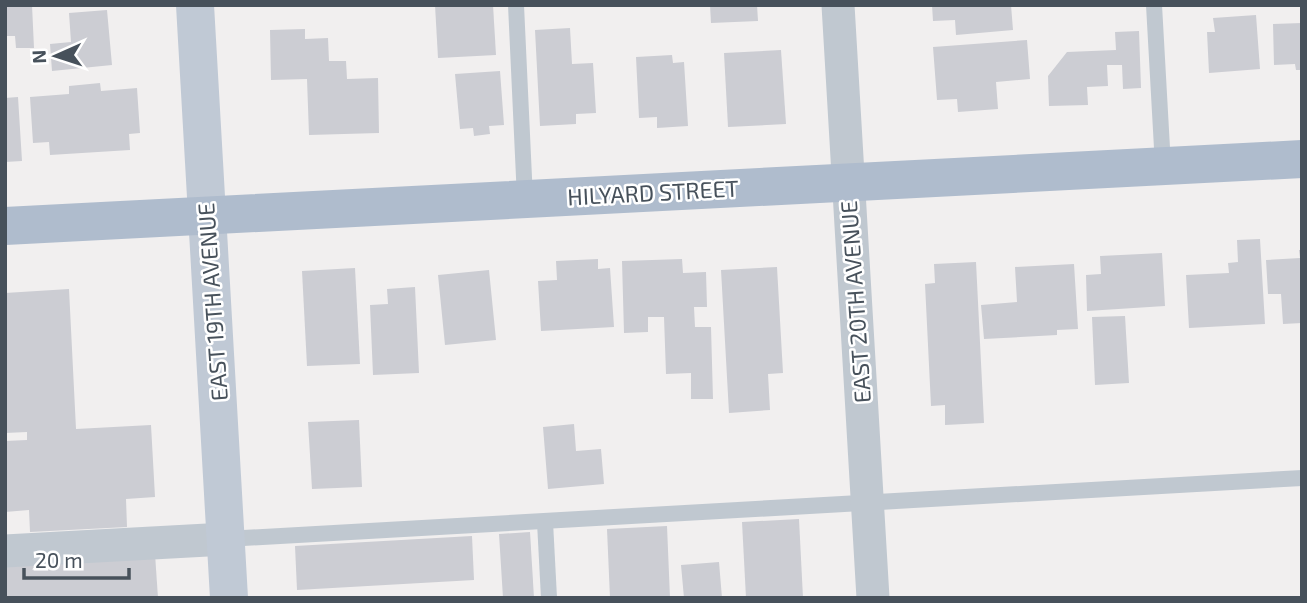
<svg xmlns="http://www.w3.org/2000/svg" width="1307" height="603" font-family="'Exo 2',sans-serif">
<rect width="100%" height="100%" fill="#f1efef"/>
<g fill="#cccdd3">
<path d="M5 5H32L34 48H16L15 36H5Z"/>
<path d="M435 5H493L496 55 438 58Z"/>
<path d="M710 5H757L758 21 711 23Z"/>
<path d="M932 5H1011L1013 30 956 35 955 20 933 21Z"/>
<path d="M107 10 112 65 52 71 50 44 71 42 69 13Z"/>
<path d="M1256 15 1260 69 1209 73 1207 32H1215L1213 18Z"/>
<path d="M1302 23V70H1296L1295 64 1274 65 1273 24Z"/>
<path d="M570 28 572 64 593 63 596 113 576 114V124L540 126 535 30Z"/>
<path d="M305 29V39L328 38 329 61H346L347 79 378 78 379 133 309 135 307 79 271 80 270 30Z"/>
<path d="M1139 31 1141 88 1123 89 1122 65H1107L1108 86 1087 87 1088 105 1049 106 1048 76 1067 52 1116 50 1115 32Z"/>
<path d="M1027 40 1030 79 996 82 998 109 958 112 957 99 937 100 933 47Z"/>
<path d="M781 50 786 124 728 127 724 53Z"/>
<path d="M672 55 673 63 684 62 688 126 657 128V117L639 118 636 57Z"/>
<path d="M500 71 504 125 489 126 490 134 474 136 473 128 460 129 455 74Z"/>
<path d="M100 83 101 91 137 88 140 133 129 134 130 150 50 155 49 142 33 143 30 97 69 94V86Z"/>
<path d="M18 97 22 161 5 162V98Z"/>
<path d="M1260 239 1265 324 1189 328 1186 275 1229 273 1228 263 1238 262 1237 240Z"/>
<path d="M1299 250H1302V323L1283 324 1281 294H1268L1266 260 1300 258Z"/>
<path d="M1162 253 1165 306 1087 311 1086 275 1101 274 1100 256Z"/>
<path d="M598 259V269L610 268 614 327 541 331 538 281 557 280 556 261Z"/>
<path d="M682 259 683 273 706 272 707 307H694L695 327H711L713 399H691V373L666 374 664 317H648V332L624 333 622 261Z"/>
<path d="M976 262 984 423 945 425V405L931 406 925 284 935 283 934 264Z"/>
<path d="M1074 264 1078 329 1057 330V335L984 339 981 305 1017 302 1015 267Z"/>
<path d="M777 267 783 373 768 374 770 410 729 413 721 270Z"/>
<path d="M355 268 360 364 307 366 302 271Z"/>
<path d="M489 270 496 340 445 345 438 275Z"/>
<path d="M415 287 419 373 373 375 370 305 388 304 387 289Z"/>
<path d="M69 289 76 429 151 425 155 497 126 499 127 527 30 532 29 510 5 512V441L27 440V432L5 433V293Z"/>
<path d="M1125 316 1129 383 1095 385 1092 317Z"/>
<path d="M359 420 362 487 312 489 308 422Z"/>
<path d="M574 424 576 451 601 449 604 484 548 489 543 427Z"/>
<path d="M799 519 803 598H746L742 522Z"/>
<path d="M667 526 670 598H610L607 529Z"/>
<path d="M530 532 534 598H503L499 534Z"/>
<path d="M472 536 474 580 297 590 295 546Z"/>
<path d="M155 554 158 598H7L5 563Z"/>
<path d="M719 562 722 598H684L681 565Z"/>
</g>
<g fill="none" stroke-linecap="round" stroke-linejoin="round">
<g stroke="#c0c8d0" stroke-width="16">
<path d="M516 5 525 199"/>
<path d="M1154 5 1163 166"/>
<path d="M545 522 549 598"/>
<path d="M226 539 1302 478"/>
</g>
<g stroke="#c0c8d0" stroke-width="33">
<path d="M838 5 873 598"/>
<path d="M5 551 226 539"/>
</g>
<path stroke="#c0c9d5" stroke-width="38" d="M195 5 229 598"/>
<path stroke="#afbccd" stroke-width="38" d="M5 226 1302 159"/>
</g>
<g text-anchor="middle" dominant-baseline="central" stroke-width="5" stroke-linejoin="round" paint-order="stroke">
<g font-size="23" fill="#47515b" stroke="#fff">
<text transform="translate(653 192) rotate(-3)">HILYARD STREET</text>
<text transform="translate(212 302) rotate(-94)">EAST 19TH AVENUE</text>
<text transform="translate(855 302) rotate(-94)">EAST 20TH AVENUE</text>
</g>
</g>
<rect width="1307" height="603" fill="none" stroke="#47515b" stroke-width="14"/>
<g transform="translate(56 56) rotate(267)" stroke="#ffffff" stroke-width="5" paint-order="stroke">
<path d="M0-5L12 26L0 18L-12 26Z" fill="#47515b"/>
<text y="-10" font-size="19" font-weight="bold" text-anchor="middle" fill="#47515b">N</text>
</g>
<path d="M24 568v10h105v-10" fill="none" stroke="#47515b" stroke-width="3.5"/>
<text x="35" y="568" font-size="21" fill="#47515b" stroke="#ffffff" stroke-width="5" paint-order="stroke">20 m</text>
</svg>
